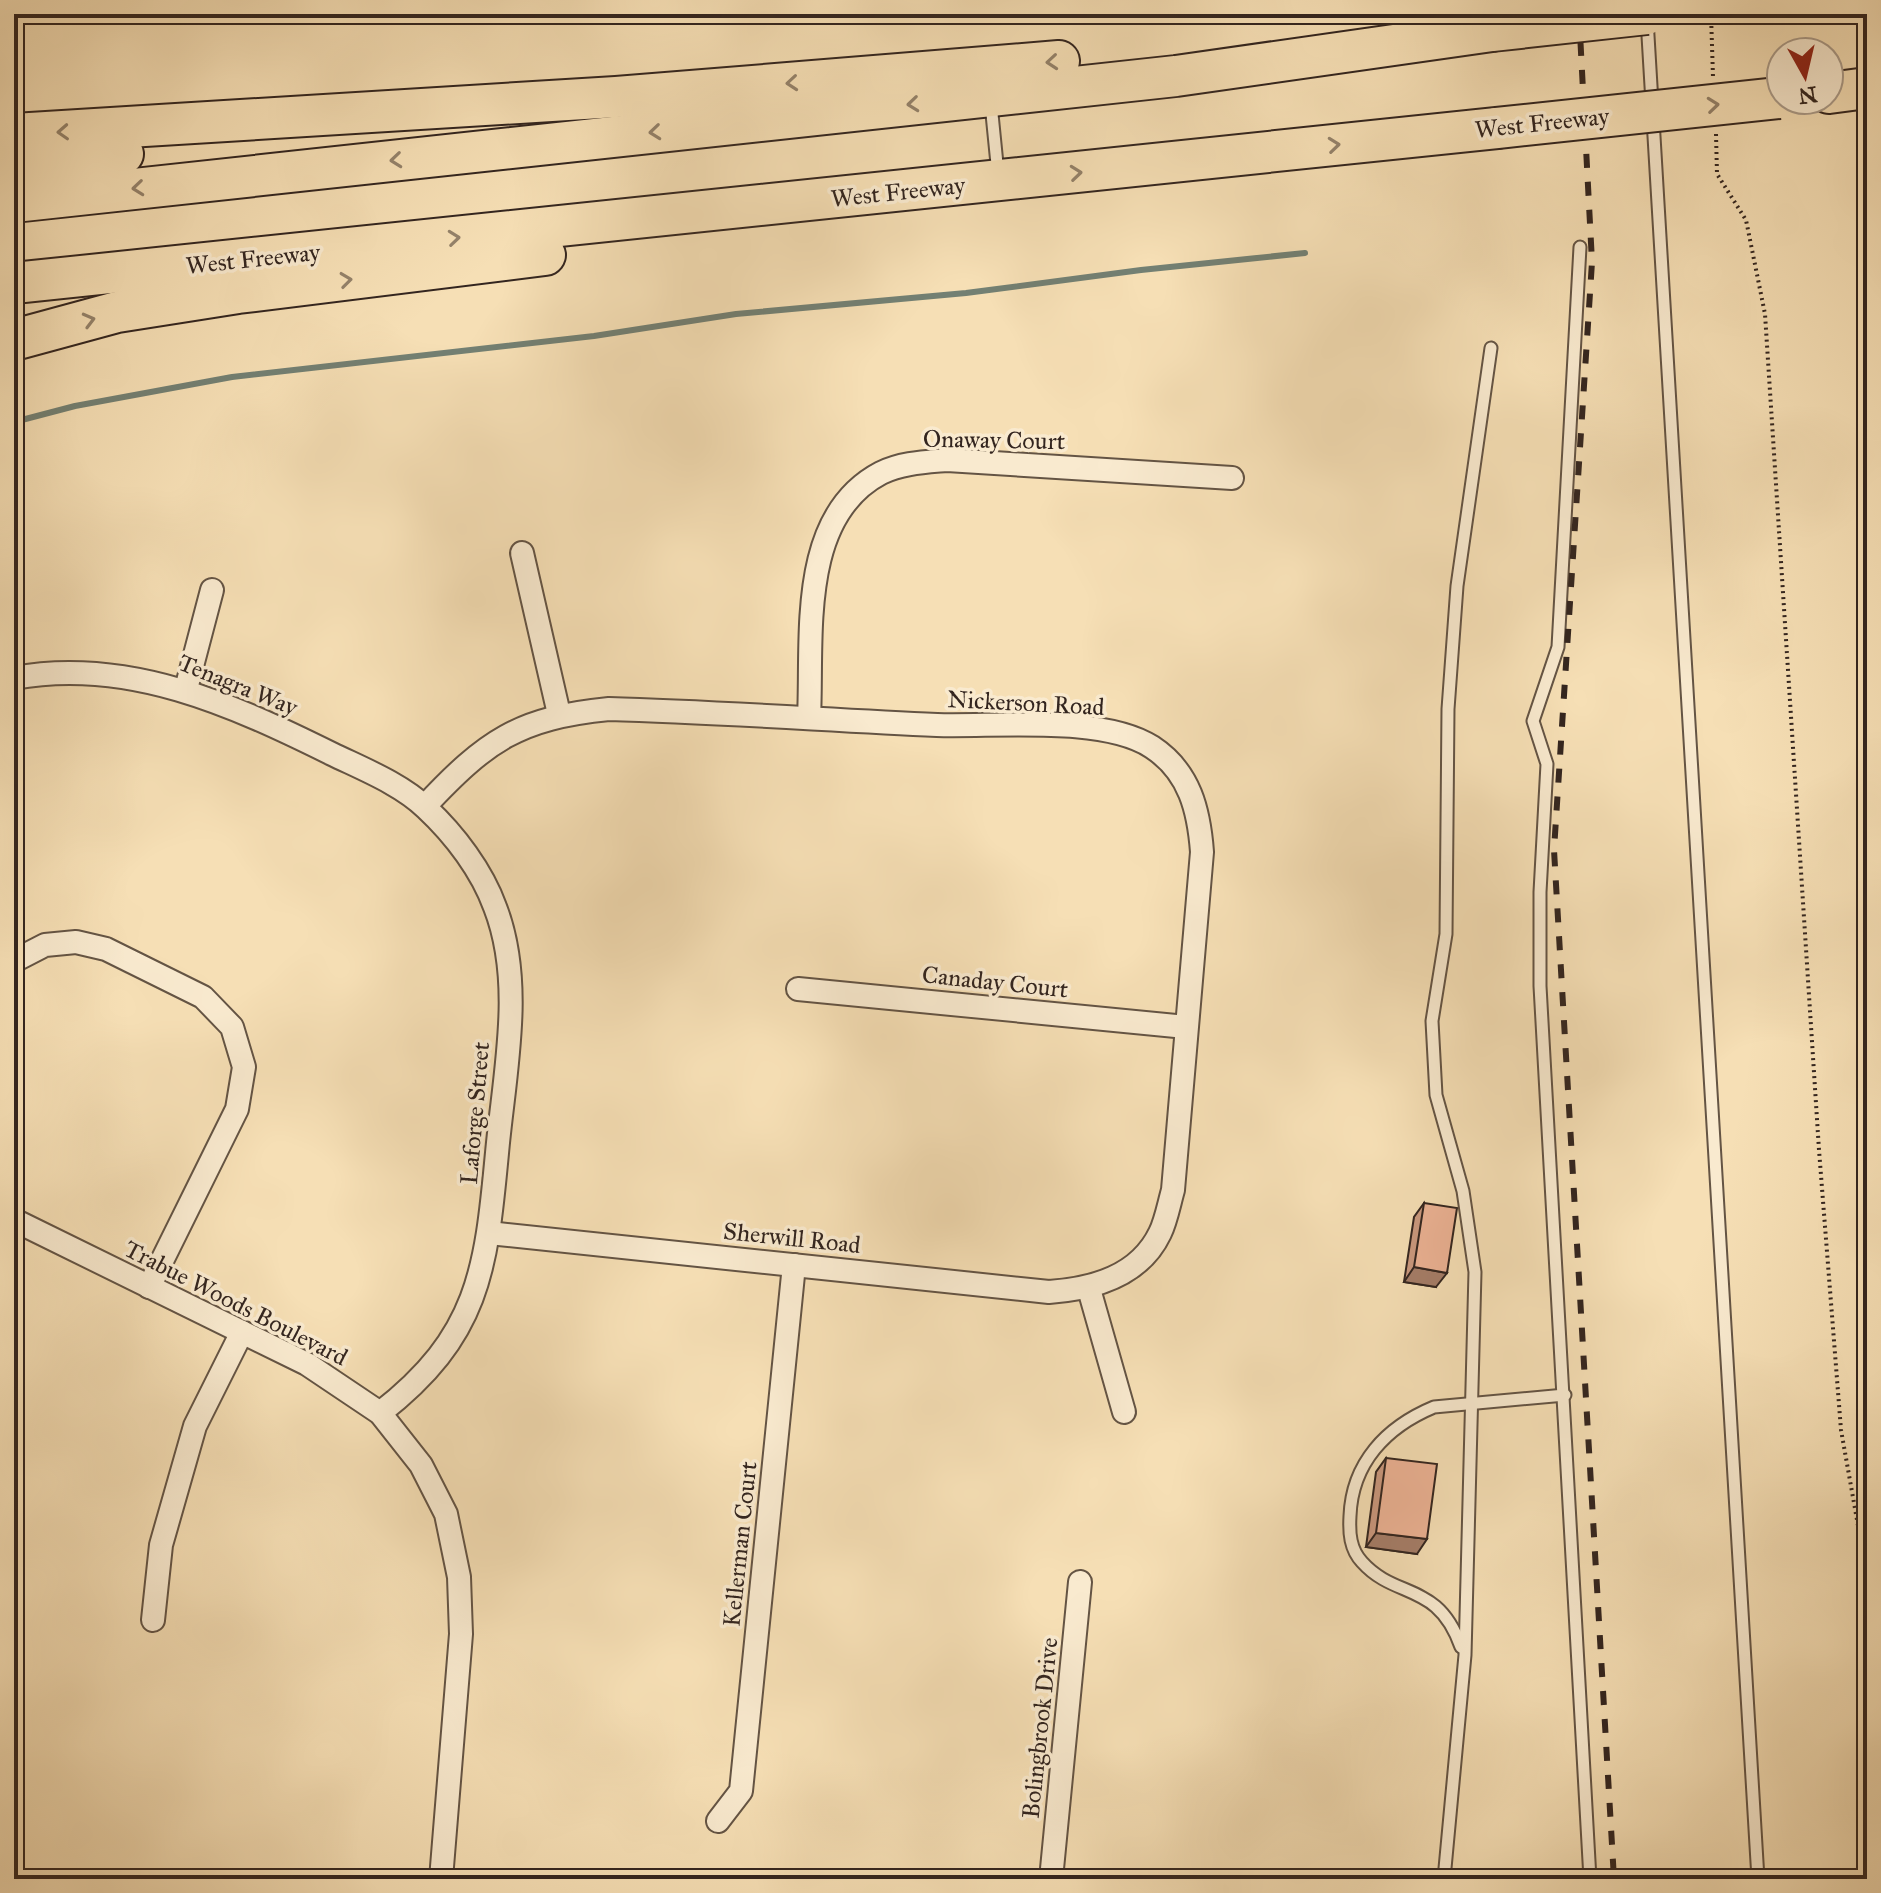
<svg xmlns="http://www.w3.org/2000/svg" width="1881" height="1893" font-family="'IM FELL Great Primer',serif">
<rect width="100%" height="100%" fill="#f6dfb5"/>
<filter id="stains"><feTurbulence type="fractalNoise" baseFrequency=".0025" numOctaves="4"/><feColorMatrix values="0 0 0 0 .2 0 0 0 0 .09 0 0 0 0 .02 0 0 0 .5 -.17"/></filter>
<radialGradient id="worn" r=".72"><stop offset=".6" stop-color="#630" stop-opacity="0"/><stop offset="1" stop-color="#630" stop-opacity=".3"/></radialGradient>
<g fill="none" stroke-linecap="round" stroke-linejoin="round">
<path stroke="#738073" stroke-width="6" d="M14 422 75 406 232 377 594 336 736 314 966 293 1141 270 1305 253"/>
<g stroke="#645444" stroke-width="15">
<g id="service">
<path d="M1647 19 1758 1879"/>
<path d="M991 104 998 174"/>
<path d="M1580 247 1558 647 1533 721 1547 764 1540 892V986L1590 1879"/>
<path d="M1461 1647C1438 1581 1396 1600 1362 1562 1350 1549 1349 1533 1350 1516 1352 1463 1386 1427 1434 1407L1565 1395"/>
<path d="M1444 1879 1465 1655 1475 1272 1463 1191 1436 1095 1432 1021 1446 934 1448 709 1457 586 1491 348"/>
</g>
</g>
<g stroke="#645444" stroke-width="26">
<g id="minor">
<path d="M522 553 559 714"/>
<path d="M14 678C128 657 233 705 332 754 363 769 401 784 426 808 455 835 482 871 495 907 525 984 504 1074 497 1153 486 1271 479 1336 380 1413"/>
<path d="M186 689 212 590"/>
<path d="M809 718C813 638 797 517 881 473 901 463 925 462 947 460L1232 478"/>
<path d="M425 806C486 741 518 718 609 709 718 712 827 720 937 725 996 727 1103 715 1152 747 1190 772 1199 811 1202 852L1173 1190C1169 1204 1166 1221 1160 1233 1139 1277 1092 1289 1049 1292L489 1233"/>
<path d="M14 961 45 945 76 942 106 949 203 997 232 1027 244 1067 237 1109 149 1287"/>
<path d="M798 989 1186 1027"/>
<path d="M14 1220 307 1364 380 1413 421 1465 446 1514 459 1577 461 1634 441 1879"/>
<path d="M1089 1289 1124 1412"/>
<path d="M153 1620 161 1545 195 1426 242 1332"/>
<path d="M718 1821 741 1791 794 1265"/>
<path d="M1051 1879 1080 1582"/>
</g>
</g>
<g stroke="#33251f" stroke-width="44">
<g id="motorway">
<path d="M1829 93 1867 88"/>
<path d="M14 134 616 97 1059 61"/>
<path d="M14 166 123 154"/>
<path d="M14 202 1176 76 1492 31"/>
<path d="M14 283 1497 128"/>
<path d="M14 340 117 312 238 293 545 255"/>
</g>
</g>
<g stroke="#33251f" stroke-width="4" stroke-dasharray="2 4" stroke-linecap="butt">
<path d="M1711 14 1713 77"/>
<path d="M1716 134 1717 174 1746 220 1765 314 1819 1150 1841 1430 1867 1576"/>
</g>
<use href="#service" stroke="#f9eacf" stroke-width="11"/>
<use href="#minor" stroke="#f9eacf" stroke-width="22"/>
<use href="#motorway" stroke="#f6dfb5" stroke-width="40"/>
<path stroke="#33251f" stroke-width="6" stroke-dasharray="14 14" stroke-linecap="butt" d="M1579 14 1592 262 1554 850 1614 1879"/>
<g stroke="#33251f" stroke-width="44" stroke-linecap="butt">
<g id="motorway-bridge">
<path d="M1492 31 1647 14"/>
<path d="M1497 128 1779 98"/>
</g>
</g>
<use href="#motorway-bridge" stroke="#f6dfb5" stroke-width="40"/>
</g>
<g fill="#cb997f" stroke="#33251f" stroke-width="2">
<path d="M1424 1203 1436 1287 1404 1282 1414 1217Z"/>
<path d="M1386 1458 1417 1554 1366 1547 1376 1472Z"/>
</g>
<g fill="#a57d68" stroke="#33251f" stroke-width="2">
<path d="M1414 1267 1447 1273 1436 1287 1404 1282Z"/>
<path d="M1376 1533 1427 1539 1417 1554 1366 1547Z"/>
</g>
<g fill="#ecb294" stroke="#33251f" stroke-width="2">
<path d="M1424 1203 1457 1208 1447 1273 1414 1267Z"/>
<path d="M1386 1458 1437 1464 1427 1539 1376 1533Z"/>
</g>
<defs><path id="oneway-chevron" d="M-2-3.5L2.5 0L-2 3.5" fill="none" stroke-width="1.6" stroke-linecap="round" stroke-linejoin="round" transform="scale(2)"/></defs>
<g stroke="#94826a">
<use href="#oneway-chevron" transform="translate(1052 62) rotate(175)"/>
<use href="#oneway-chevron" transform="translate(792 83) rotate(175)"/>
<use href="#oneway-chevron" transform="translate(913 104) rotate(174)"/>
<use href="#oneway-chevron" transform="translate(1713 105) rotate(-6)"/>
<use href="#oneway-chevron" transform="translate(63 132) rotate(177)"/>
<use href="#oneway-chevron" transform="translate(655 132) rotate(174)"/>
<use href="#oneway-chevron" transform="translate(1334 145) rotate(-6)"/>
<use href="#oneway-chevron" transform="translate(396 160) rotate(174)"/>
<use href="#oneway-chevron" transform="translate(1076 173) rotate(-6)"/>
<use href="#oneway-chevron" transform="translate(138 188) rotate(174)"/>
<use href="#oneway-chevron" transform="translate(454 238) rotate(-6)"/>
<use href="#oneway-chevron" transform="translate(346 280) rotate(-7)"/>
<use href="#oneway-chevron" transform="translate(89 320) rotate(-15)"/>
</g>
<g text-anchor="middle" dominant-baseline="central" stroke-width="7" stroke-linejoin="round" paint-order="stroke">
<g font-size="24" fill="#33251f" stroke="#f9eacf">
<text transform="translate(1542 123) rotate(-6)">West Freeway</text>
<text transform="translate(898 192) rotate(-6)">West Freeway</text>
<text transform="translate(253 259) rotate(-6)">West Freeway</text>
<text transform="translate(994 440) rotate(1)">Onaway Court</text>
<text transform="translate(238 685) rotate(22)">Tenagra Way</text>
<text transform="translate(1026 703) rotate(3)">Nickerson Road</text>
<text transform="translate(995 982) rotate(6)">Canaday Court</text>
<text transform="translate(475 1113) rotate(-85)">Laforge Street</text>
<text transform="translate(792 1238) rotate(6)">Sherwill Road</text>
<text transform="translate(236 1303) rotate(27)">Trabue Woods Boulevard</text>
<text transform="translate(740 1544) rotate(-84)">Kellerman Court</text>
<text transform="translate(1040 1728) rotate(-84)">Bolingbrook Drive</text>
</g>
</g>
<rect width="1881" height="1893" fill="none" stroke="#f6dfb5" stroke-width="48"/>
<rect x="16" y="16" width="1849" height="1861" fill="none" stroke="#33251f" stroke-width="4"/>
<rect x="24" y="24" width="1833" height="1845" fill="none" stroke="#33251f" stroke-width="2"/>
<g transform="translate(1805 76) rotate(172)"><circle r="38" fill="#f9eacf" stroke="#aa9b89" stroke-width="2"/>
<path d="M0-6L14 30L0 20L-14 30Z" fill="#8f2418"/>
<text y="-12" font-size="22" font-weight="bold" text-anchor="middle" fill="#33251f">N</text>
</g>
<rect width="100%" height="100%" filter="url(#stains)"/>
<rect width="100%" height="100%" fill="url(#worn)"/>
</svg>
